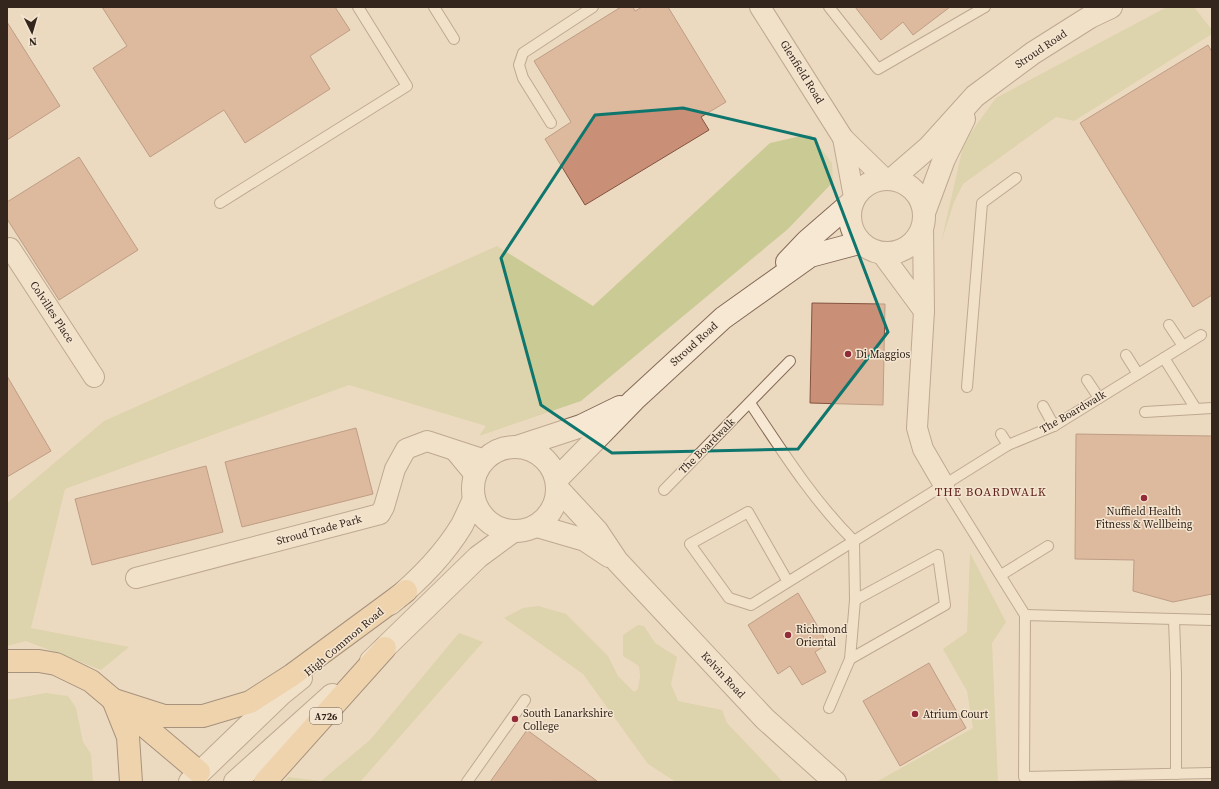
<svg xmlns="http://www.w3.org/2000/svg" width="1219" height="789" font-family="'Source Serif 4',serif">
<rect width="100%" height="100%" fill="#ecdac0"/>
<g fill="#caca95">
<path d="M1167 7H1194L1212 30V34L1074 121 1056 117 963 184 954 202 941 243 964 142 996 98Z"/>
<path d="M810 134 832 163 833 182 788 229 581 401 479 436 486 426 349 385 65 489 31 628 129 647 101 670 26 641 7 646V503L104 421 497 246 593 306 770 143Z"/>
<path d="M970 553 1006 622 992 643 998 782H876L973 728 967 691 943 649 967 632Z"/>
<path d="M538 606 566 614 608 656 618 676 634 692 638 689 640 677 639 666 623 656V635L638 625 644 626 655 643 677 657 671 684 678 701 722 710 727 723 783 782H676L648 764 583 674 504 618 523 608Z"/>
<path d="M459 633 483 642 360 782H284L288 777 321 781 370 740Z"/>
<path d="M46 693 68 696 76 708 83 742 91 754 93 782H7V700Z"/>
</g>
<g fill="#c99077" stroke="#83533f">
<path d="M102 7H335L350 30 310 56 330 89 245 143 224 110 150 157 93 68 127 46Z"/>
<path d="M621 7H633L635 11 642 7H668L726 102 701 117 709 130 585 205 545 139 571 122 534 61Z"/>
<path d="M855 7H950L913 35 903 22 881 40Z"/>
<path d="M7 22 60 106 7 140Z"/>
<path d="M1208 45 1212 52V295L1193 307 1080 123Z"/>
<path d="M79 157 138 250 59 300 7 219V202Z"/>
<path d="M812 303 885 304 883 405 810 403Z"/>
<path d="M7 376 51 451 7 477Z"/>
<path d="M356 428 373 494 242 527 225 462Z"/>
<path d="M1076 434 1212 436V594L1173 602 1133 591 1134 560 1075 559Z"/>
<path d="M206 466 223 532 92 565 75 499Z"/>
<path d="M798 593 828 644 815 652 826 672 802 685 790 666 778 674 748 625Z"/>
<path d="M929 663 966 728 900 766 863 701Z"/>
<path d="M527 730 597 781 490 782Z"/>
</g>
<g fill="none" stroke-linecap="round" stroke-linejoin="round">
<g stroke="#856b59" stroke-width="12">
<g id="service">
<path d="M434 7 454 39"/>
<path d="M829 7 878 69 985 7"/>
<path d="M551 123 523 78 519 65 523 53 593 7"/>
<path d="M220 203 407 86 358 7"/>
<path d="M1169 325 1183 346"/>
<path d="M1126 355 1138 374"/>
<path d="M1164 358 1196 409"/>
<path d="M1087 380 1099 398"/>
<path d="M967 387 982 203 1016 178"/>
<path d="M750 403C782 451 813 500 854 541L855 600 850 659 829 708"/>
<path d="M1043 406 1054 426"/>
<path d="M1145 412 1212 408"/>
<path d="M1001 434 1008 445"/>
<path d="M664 490 790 361"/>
<path d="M1001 575 1048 546"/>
<path d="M788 582 748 512 690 544 729 598 751 605 944 485"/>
<path d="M1025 615 944 485 1008 445 1054 426 1201 335"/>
<path d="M1174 620 1176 674V774"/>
<path d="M1212 620 1025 615 1024 777 1212 773"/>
<path d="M850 659 945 605 938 555 855 600"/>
<path d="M467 782 525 700"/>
</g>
</g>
<g stroke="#856b59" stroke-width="22">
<g id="minor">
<path d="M760 7 843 138 885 179"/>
<path d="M843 138 854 197"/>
<path d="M923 227 924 311 917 428 923 449 944 485"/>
<path d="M7 250 10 248 94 377"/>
<path d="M882 254 924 311"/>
<path d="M456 452 475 475"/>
<path d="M136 578 380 514 384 507 395 469 406 449 427 441 485 460"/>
</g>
</g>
<g stroke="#856b59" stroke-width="24">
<g id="tertiary">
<circle cx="887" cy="216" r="37"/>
<path d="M892 179 929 147 975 96 1033 53 1090 17 1111 7"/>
<path d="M924 213 944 159 964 119"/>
<path d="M787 262 807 241 852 202"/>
<circle cx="515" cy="489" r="42"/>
<path d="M517 447 581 426 620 407"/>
<path d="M557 479 634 400 723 318 810 256 859 243"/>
<path d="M558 489 597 531 617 561 765 719 835 782"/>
<path d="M537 526 585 540 609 556"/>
<path d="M390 604C417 582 444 555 462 525 466 517 470 508 474 499"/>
<path d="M371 661 478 557 512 532"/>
<path d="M190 782 280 695 301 678"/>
<path d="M235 782 332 695"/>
</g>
</g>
<g stroke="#523a2d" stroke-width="24">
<g id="primary">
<path d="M7 661H39L56 664 91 681 199 772"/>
<path d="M114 700 164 716H203L250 702 292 675 406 591"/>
<path d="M114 702 128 737 131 782"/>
<path d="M265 782 385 648"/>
</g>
</g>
<use href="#service" stroke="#f7e8d3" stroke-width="10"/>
<use href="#minor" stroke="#f7e8d3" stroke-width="20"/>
<use href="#tertiary" stroke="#f7e8d3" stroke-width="22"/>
<use href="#primary" stroke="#efca98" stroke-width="22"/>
</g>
<path d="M0 0H1219V789H0ZM683 108 815 139 888 332 798 449 612 453 541 405 501 258 595 115Z" fill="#ecdac0" fill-opacity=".55" fill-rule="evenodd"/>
<path fill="none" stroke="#0f766e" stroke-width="3" stroke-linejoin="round" d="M683 108 815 139 888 332 798 449 612 453 541 405 501 258 595 115Z"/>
<g fill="#922b37" stroke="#f4e5d0" stroke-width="1.5">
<circle cx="848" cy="354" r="4"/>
<circle cx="1144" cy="498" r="4"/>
<circle cx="788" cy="635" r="4"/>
<circle cx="915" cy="714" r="4"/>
<circle cx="515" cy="719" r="4"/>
</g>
<g text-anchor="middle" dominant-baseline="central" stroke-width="3" stroke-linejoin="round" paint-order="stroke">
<rect fill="#f4e5d0" stroke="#6e5f53" stroke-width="1" x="310" y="708" width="32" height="16" rx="3"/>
<g font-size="10" font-weight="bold" fill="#35261d">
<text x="326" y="716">A726</text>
</g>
<g font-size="11" fill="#35261d" stroke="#f4e5d0">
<text transform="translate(1041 49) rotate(-34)">Stroud Road</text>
<text transform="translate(802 72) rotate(58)">Glenfield Road</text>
<text transform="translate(52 312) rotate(57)">Colvilles Place</text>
<text transform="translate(694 344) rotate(-42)">Stroud Road</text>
<text transform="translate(1073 412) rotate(-30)">The Boardwalk</text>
<text transform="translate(707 446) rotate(-45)">The Boardwalk</text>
<text transform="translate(319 530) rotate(-15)">Stroud Trade Park</text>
<text transform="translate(344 642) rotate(-40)">High Common Road</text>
<text transform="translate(723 675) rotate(47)">Kelvin Road</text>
</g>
<g font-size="11" fill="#35261d" stroke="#f4e5d0" text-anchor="start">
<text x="856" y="354">Di Maggios</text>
<text x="1144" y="511" text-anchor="middle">Nuffield Health<tspan x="1144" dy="13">Fitness &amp; Wellbeing</tspan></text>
<text x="796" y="629">Richmond<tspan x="796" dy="13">Oriental</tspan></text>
<text x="523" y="713">South Lanarkshire<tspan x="523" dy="13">College</tspan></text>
<text x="923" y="714">Atrium Court</text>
</g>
<g font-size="12" letter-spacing="1" fill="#60241d" stroke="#f4e5d0">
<text x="991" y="492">THE BOARDWALK</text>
</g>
</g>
<rect width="1219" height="789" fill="none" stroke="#35261d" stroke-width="16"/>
<g transform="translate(32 32) rotate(175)" stroke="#f4e5d0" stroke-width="3" paint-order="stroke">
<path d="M0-3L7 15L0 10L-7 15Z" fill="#35261d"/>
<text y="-6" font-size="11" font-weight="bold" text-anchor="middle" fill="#35261d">N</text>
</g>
</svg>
